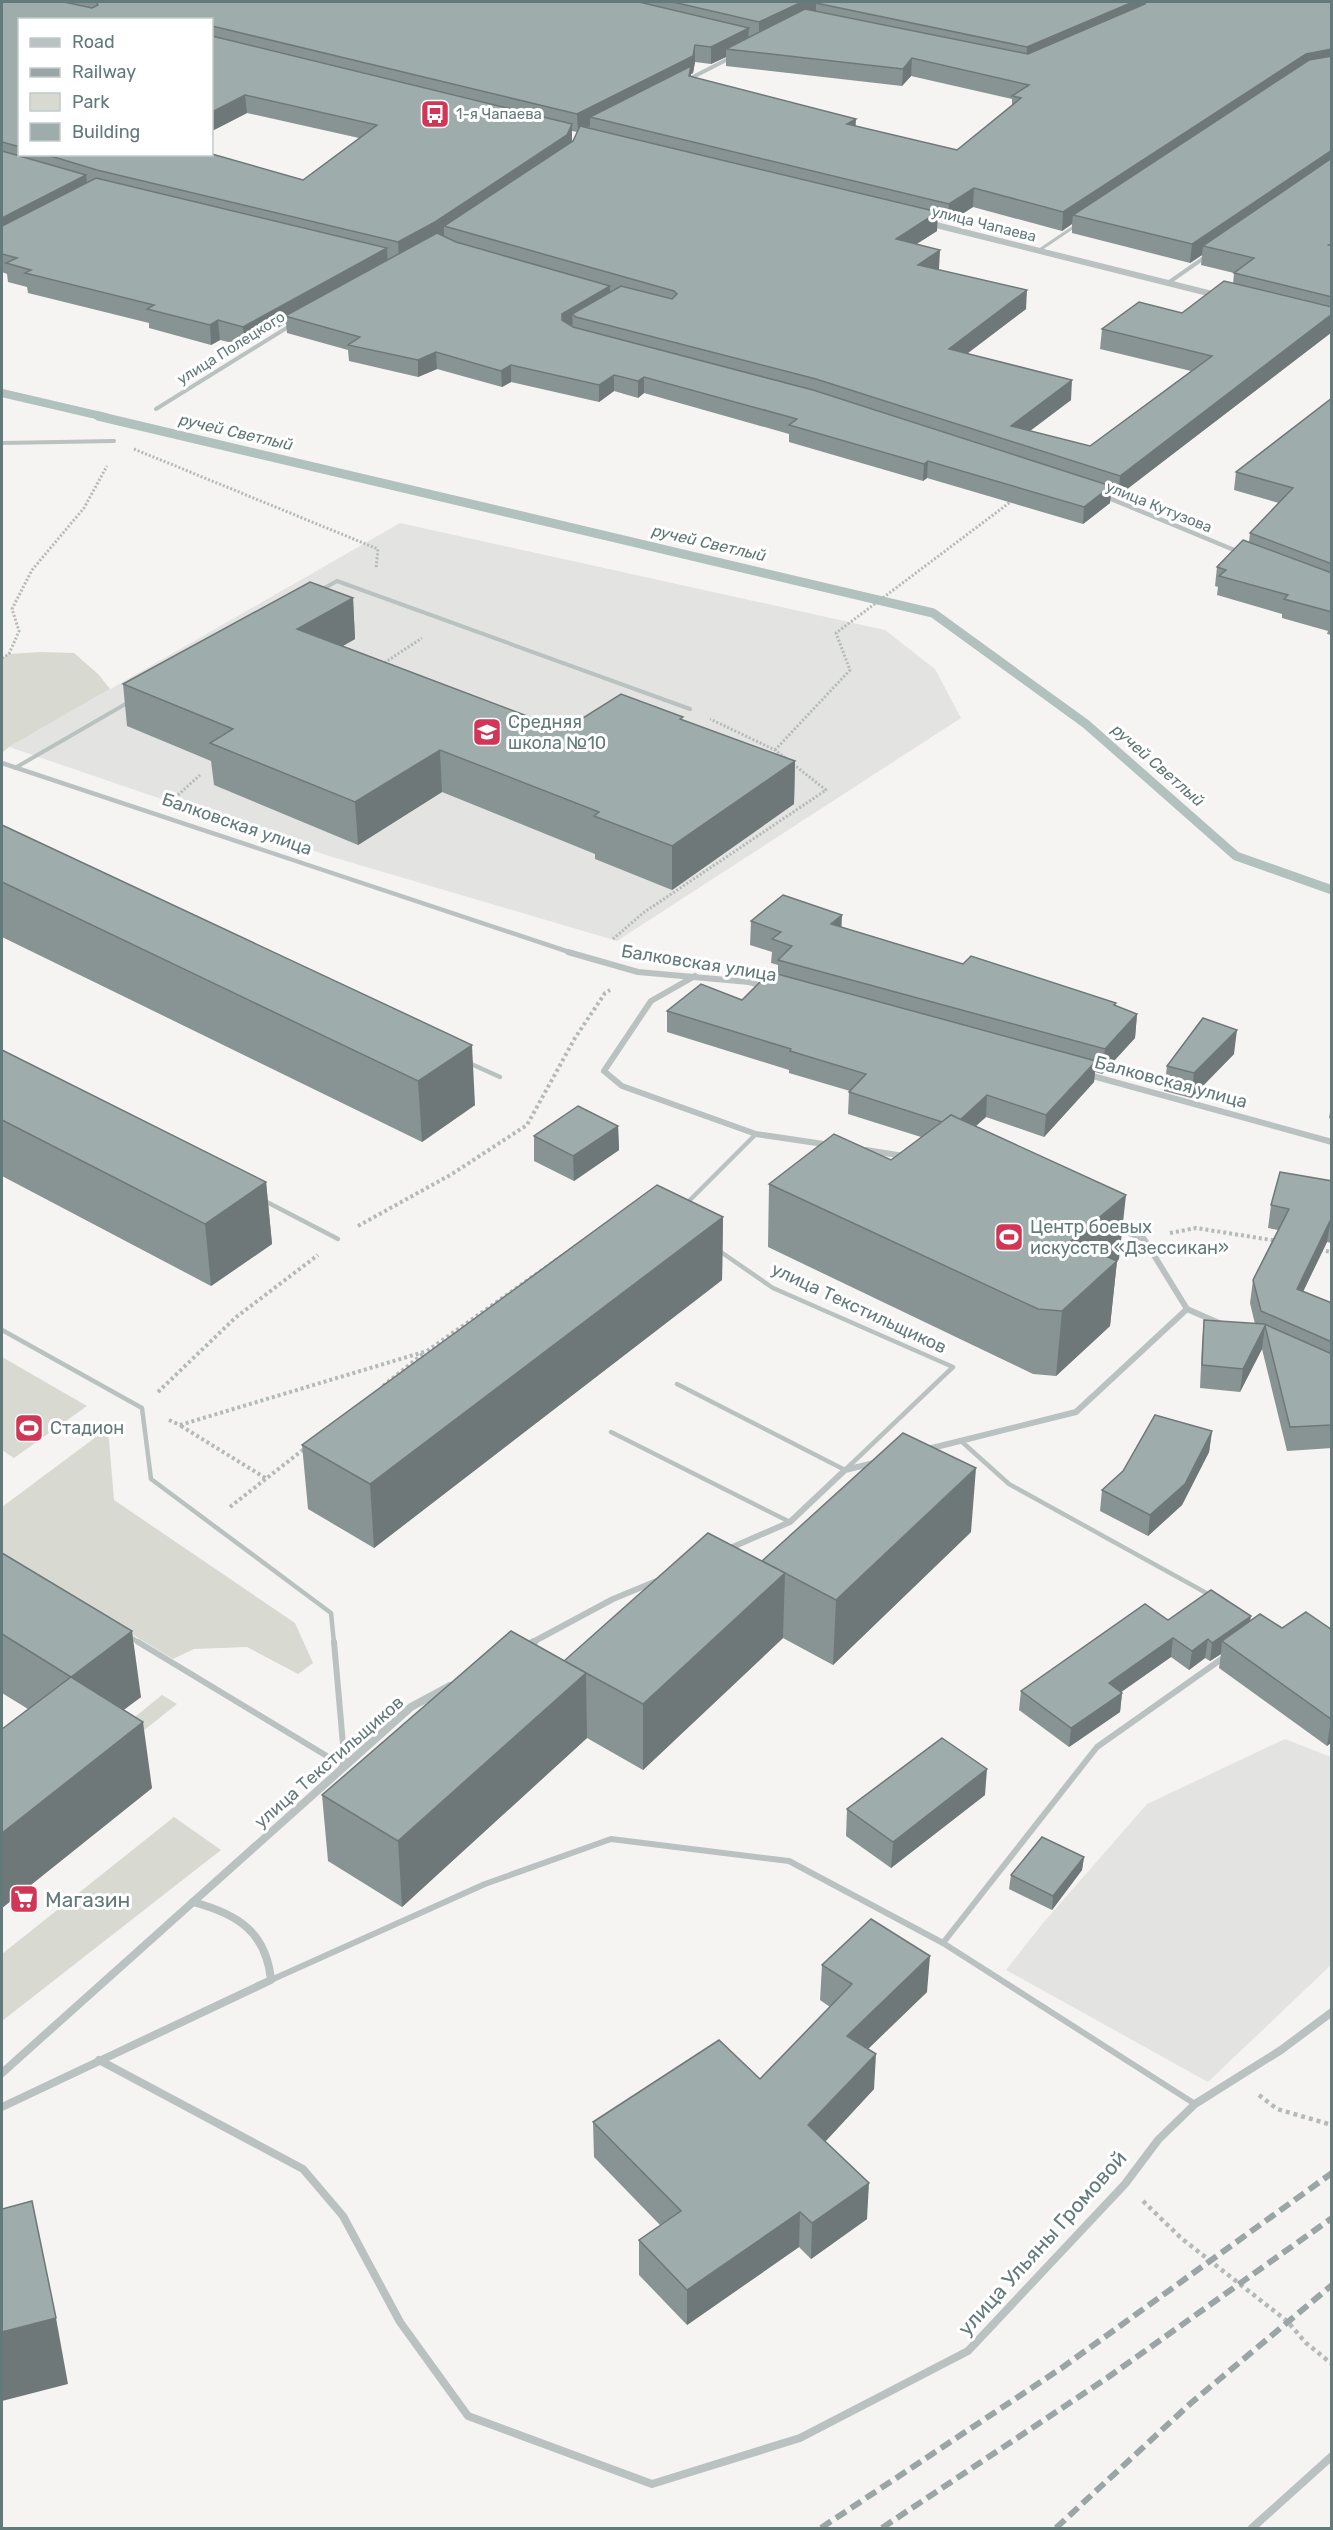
<svg xmlns="http://www.w3.org/2000/svg" width="1333" height="2530" font-family="Rubik,sans-serif">
<rect width="100%" height="100%" fill="#f5f4f2"/>
<g fill="#e3e4e2">
<path d="M400 523 885 630 935 669 961 718 617 941 329 856 9 747Z"/>
<path d="M1285 1739 1331 1757V1965L1208 2082 1006 1970 1043 1923 1147 1804Z"/>
</g>
<g fill="#d8d9d1">
<path d="M41 652 74 653 98 674 110 689 9 747 2 753V658L9 654Z"/>
<path d="M2 1357 87 1406 14 1458 2 1450Z"/>
<path d="M108 1428 114 1500 295 1623 313 1663 298 1674 247 1647 194 1649 173 1659 2 1556V1507Z"/>
<path d="M162 1695 177 1704 118 1751 104 1742Z"/>
<path d="M174 1817 221 1850 2 2021V1954Z"/>
</g>
<g fill="none" stroke-linecap="round" stroke-linejoin="round">
<path stroke="#b1c1be" stroke-width="8" d="M2 393 105 417"/>
<path stroke="#b1c1be" stroke-width="9" d="M98 416 933 613 1086 724 1236 856 1332 890"/>
<g stroke="#b4baba" stroke-width="3" stroke-dasharray="2 2" stroke-linecap="butt">
<path d="M134 449 378 549 376 569"/>
<path d="M2 658 9 654 19 631 12 609 32 570 84 508 107 466"/>
<path d="M381 665 422 638"/>
<path d="M775 750 850 670 836 633 1013 500"/>
<path d="M178 795 200 775"/>
<path d="M613 939 643 913 826 790 775 750 710 719"/>
</g>
<g stroke="#b4baba" stroke-width="4" stroke-dasharray="3 3" stroke-linecap="butt">
<path d="M358 1226 452 1174 527 1125 575 1038 605 993 610 990"/>
<path d="M1170 1233 1196 1228 1278 1241"/>
<path d="M1320 1250 1332 1252"/>
<path d="M383 1386 424 1353"/>
<path d="M158 1392 235 1318 318 1255"/>
<path d="M169 1420 180 1425 427 1351 582 1242"/>
<path d="M181 1426 267 1479"/>
<path d="M230 1507 304 1449"/>
</g>
<g stroke="#b4baba" stroke-width="4.5" stroke-dasharray="4 4" stroke-linecap="butt">
<path d="M1259 2095 1277 2109 1332 2125"/>
<path d="M1143 2201 1181 2238 1287 2321 1306 2343 1332 2364"/>
</g>
<path stroke="#bac1c1" stroke-width="3" d="M1038 251 1075 226"/>
<g stroke="#bac1c1" stroke-width="4">
<path d="M2 443 114 441"/>
<path d="M321 590 337 581 690 709"/>
<path d="M15 768 129 702"/>
</g>
<g stroke="#bac1c1" stroke-width="4.5">
<path d="M469 1063 500 1077"/>
<path d="M263 1200 338 1239"/>
<path d="M686 1204 756 1134"/>
<path d="M2 1330 142 1408 151 1479 331 1613 334 1643"/>
<path d="M677 1384 845 1470 953 1367 773 1288 718 1250"/>
<path d="M611 1432 790 1522"/>
<path d="M961 1441 1009 1484 1210 1595"/>
<path d="M130 1637 140 1643"/>
</g>
<g stroke="#bac1c1" stroke-width="6">
<path d="M138 1642 345 1767 334 1642"/>
<path d="M943 1943 1195 2104"/>
<path d="M271 1980 485 1884 611 1839 789 1861 943 1943 1097 1747 1223 1658"/>
</g>
<g stroke="#bac1c1" stroke-width="4">
<path d="M687 80 732 57"/>
<path d="M1168 283 1208 255"/>
<path d="M156 409 293 324"/>
</g>
<g stroke="#bac1c1" stroke-width="4.5">
<path d="M1104 496 1239 552"/>
<path d="M2 763 572 953"/>
</g>
<g stroke="#bac1c1" stroke-width="6">
<path d="M568 952 638 972 749 982 764 986"/>
<path d="M695 976 651 1001 604 1071 622 1086 756 1134 830 1145"/>
<path d="M1089 1075 1332 1142"/>
<path d="M866 1150 904 1156"/>
<path d="M1187 1309 1219 1323"/>
<path d="M928 1449 1076 1412 1187 1309 1144 1239 1117 1228"/>
<path d="M728 1549 790 1522 845 1470 874 1463"/>
<path d="M531 1643 613 1599 659 1580"/>
</g>
<g stroke="#bac1c1" stroke-width="8">
<path d="M526 1646 534 1642"/>
<path d="M99 2060 303 2169 343 2216 400 2322 468 2416 652 2484 800 2438 968 2351 1125 2184 1158 2140 1195 2104 1281 2050 1332 2012"/>
<path d="M2 2073 411 1707 450 1686"/>
<path d="M2 2107 271 1980C266 1931 237 1914 193 1902"/>
<path d="M1252 2528 1332 2456"/>
</g>
<path stroke="#bac1c1" stroke-width="6" d="M924 222 1220 296"/>
<g stroke="#9aa6a6" stroke-width="6" stroke-dasharray="12 6" stroke-linecap="butt">
<path d="M821 2528 1063 2367 1332 2173"/>
<path d="M882 2528 1107 2378 1332 2218"/>
<path d="M1056 2528 1191 2403 1332 2285"/>
</g>
</g>
<g fill="#889493" fill-rule="evenodd">
<path d="M2 2H1332V332L1118 496 1111 494 1110 503 1083 524 927 478 923 481 789 442V434L644 393 638 398 614 391 599 402 511 382 502 387 437 369 418 377 349 361 348 350 287 333 286 323 245 346 220 340 211 345 149 328V323L28 293 27 287 8 282 7 274 2 272ZM20 20H212V131L247 113 359 138 303 180 212 154H20ZM726 57V66L902 86 911 76 1012 99V106L957 150 856 126 691 77V74L693 73 695 62 711 64ZM572 131 577 132 572 142ZM973 207 1062 231 1072 224V233L1190 263 1202 255 1201 265 1234 273 1233 284 1182 313 1102 329 1100 349 1191 371 1090 446 1030 431 1071 400 968 353 1026 309 938 270 939 269 916 244 937 231V220L948 223Z"/>
<path d="M1332 398V635L1327 634 1328 631 1282 618V614L1217 595 1218 587 1215 586 1217 567 1249 542 1250 533 1279 503 1234 490 1236 472Z"/>
<path d="M353 598 355 639 343 646 564 730 683 720 795 761 794 804 672 890 595 859V854L442 792 358 845 214 785 211 761 127 726 123 684Z"/>
<path d="M2 825 475 1105 422 1142 2 937Z"/>
<path d="M751 921 842 927 963 964 1116 1006 1137 1014 1135 1038 1102 1074 1095 1072 1094 1082 1044 1137 986 1117 975 1126 1119 1259 1117 1261 1110 1326 1056 1376 1033 1374 768 1247 769 1184 891 1160 921 1137 848 1114 849 1092 850 1091 789 1073V1070L667 1032V1011L742 1000 778 974V965L771 963 772 952 750 945Z"/>
<path d="M2 1050 266 1182 272 1244 211 1286 2 1176Z"/>
<path d="M1234 1054 1191 1098 1164 1091 1167 1066Z"/>
<path d="M1332 1101V1119L1329 1118Z"/>
<path d="M618 1126 619 1150 574 1181 534 1161V1136Z"/>
<path d="M1332 1181V1243L1327 1242 1303 1292 1332 1303V1448L1287 1451 1262 1349 1240 1392 1200 1388 1202 1343 1204 1320 1255 1324 1250 1303 1253 1280 1278 1230 1268 1228 1271 1205Z"/>
<path d="M723 1217 722 1280 374 1548 308 1509 302 1445Z"/>
<path d="M1212 1431 1209 1452 1182 1505 1148 1536 1100 1511 1102 1490Z"/>
<path d="M971 1532 833 1665 783 1638 643 1770 587 1738 402 1907 328 1861 322 1795 564 1661 762 1561Z"/>
<path d="M2 1553 141 1697 123 1710 152 1788 2 1908V1729L28 1709 2 1693Z"/>
<path d="M1168 1620 1250 1621 1282 1628 1332 1630V1742L1327 1746 1219 1668 1221 1654 1210 1661 1205 1658 1189 1670 1171 1657 1121 1692 1122 1693 1120 1712 1069 1747 1019 1710 1021 1691Z"/>
<path d="M985 1795 891 1868 846 1836 847 1809Z"/>
<path d="M1084 1857 1082 1870 1052 1910 1009 1889 1011 1875Z"/>
<path d="M822 1965 927 1992 868 2049 874 2089 825 2142 867 2219 811 2259 799 2247 687 2325 639 2275V2240L660 2225 594 2157 593 2122 760 2079 830 2007 820 2000Z"/>
</g>
<g fill="#6f7878">
<path d="M802 2H836L816 3V11L759 40V22Z"/>
<path d="M1133 2H1144L1143 13 1026 64 1027 47Z"/>
<path d="M749 28 748 45 726 49V57L711 64V47Z"/>
<path d="M695 45V62L693 73 691 74V83L590 117V126L578 132 577 114Z"/>
<path d="M1332 49V66L1073 215 1072 224 1062 231 1063 212 1306 54Z"/>
<path d="M912 58 911 76 902 86 903 69Z"/>
<path d="M245 95 247 113 212 131V112Z"/>
<path d="M856 119 855 137 847 124Z"/>
<path d="M572 124V142L444 226V235L399 261 398 242Z"/>
<path d="M1332 150V166L1203 246 1202 255 1190 263 1192 244Z"/>
<path d="M86 175 88 193 2 238V218Z"/>
<path d="M974 188 973 207 948 223 949 204Z"/>
<path d="M938 212 937 231 895 258 896 239Z"/>
<path d="M387 248 388 267 285 316 286 323 245 346 243 327Z"/>
<path d="M940 250 939 269 917 284 918 265Z"/>
<path d="M610 286V302L572 314 573 324 562 330V314Z"/>
<path d="M1027 290 1026 309 948 368 949 349Z"/>
<path d="M1332 314V332L1118 496 1120 476Z"/>
<path d="M218 320 220 340 211 345 210 325Z"/>
<path d="M436 352 437 369 418 377V360Z"/>
<path d="M511 365V382L502 387 501 371Z"/>
<path d="M614 375V391L599 402V385Z"/>
<path d="M644 377V393L638 398V381Z"/>
<path d="M1072 380 1071 400 1015 442 1011 426Z"/>
<path d="M928 461 927 478 923 481 924 464Z"/>
<path d="M1111 486 1110 503 1083 524 1084 507Z"/>
<path d="M353 598 355 639 300 670 297 629Z"/>
<path d="M440 750 442 792 358 845 355 802Z"/>
<path d="M795 761 794 804 672 890V846Z"/>
<path d="M842 915 841 939 831 924Z"/>
<path d="M1137 1014 1135 1038 1102 1074 1105 1049Z"/>
<path d="M1237 1030 1234 1054 1191 1098 1194 1073Z"/>
<path d="M472 1045 475 1105 422 1142 418 1081Z"/>
<path d="M1096 1061 1094 1082 1044 1137 1046 1115Z"/>
<path d="M987 1095 986 1117 953 1147 954 1126Z"/>
<path d="M618 1126 619 1150 574 1181 573 1156Z"/>
<path d="M266 1182 272 1244 211 1286 205 1224Z"/>
<path d="M1126 1195 1119 1259 1065 1305 1071 1241Z"/>
<path d="M723 1217 722 1280 374 1548 370 1484Z"/>
<path d="M1331 1219 1327 1242 1293 1312 1297 1289Z"/>
<path d="M1117 1261 1110 1326 1056 1376 1062 1311Z"/>
<path d="M1265 1326 1262 1349 1240 1392 1243 1369Z"/>
<path d="M1212 1431 1209 1452 1182 1505 1148 1536 1150 1515Z"/>
<path d="M976 1468 971 1532 833 1665 836 1600Z"/>
<path d="M785 1573 783 1638 643 1770V1704Z"/>
<path d="M1251 1616 1248 1635 1222 1641 1221 1654 1210 1661 1212 1643Z"/>
<path d="M132 1631 141 1697 81 1742 71 1677Z"/>
<path d="M1173 1638 1171 1657 1107 1702 1109 1683Z"/>
<path d="M1208 1639 1205 1658 1189 1670 1192 1651Z"/>
<path d="M586 1673 587 1738 402 1907 398 1841Z"/>
<path d="M1122 1693 1120 1712 1069 1747 1071 1728Z"/>
<path d="M1331 1719 1332 1742 1327 1746Z"/>
<path d="M143 1722 152 1788 2 1908V1833Z"/>
<path d="M987 1769 985 1795 891 1868 893 1842Z"/>
<path d="M1084 1857 1082 1870 1052 1910 1053 1896Z"/>
<path d="M930 1956 927 1992 845 2071 847 2036Z"/>
<path d="M876 2054 874 2089 807 2161 808 2125Z"/>
<path d="M869 2183 867 2219 811 2259 812 2223Z"/>
<path d="M800 2212 799 2247 687 2325V2290Z"/>
<path d="M56 2318 68 2384 2 2401V2332Z"/>
</g>
<g fill="#9eacab" stroke="#6f7878" stroke-width="1.5">
<path d="M2 2H64L92 8 98 5 96 2H639L749 28 711 47 695 45 693 56 577 114 212 26V20H20V147L2 142Z"/>
<path d="M673 2H802L759 22Z"/>
<path d="M819 2H1133L1027 47 816 3Z"/>
<path d="M1146 2H1332V49L1306 54 1063 212 974 188 949 204 590 117 691 66 689 76 856 119 847 124 957 150 1021 98 1012 96 1029 85 912 58 903 69 726 49 805 9 1028 54 1145 4Z"/>
<path d="M212 36 572 124 567 135 435 222 398 242 97 170 44 154H212L303 180 377 125 245 95 212 112Z"/>
<path d="M1332 56V150L1192 244 1073 215 1309 60Z"/>
<path d="M580 126 938 212 896 239 940 250 918 265 1027 290 949 349 1072 380 1011 426 1090 446 1212 356 1102 329 1139 302 1182 313 1224 281 1332 307V314L1120 476 816 379 576 317 572 314 621 286 672 299 677 294 674 291 444 226 573 141Z"/>
<path d="M2 151 86 175 2 218Z"/>
<path d="M1332 158V244L1329 245 1332 246V297L1234 273 1254 258 1203 246Z"/>
<path d="M96 178 387 248 243 327 218 320 210 325 147 309 154 305 25 273 31 270 6 263 17 258 2 254V226Z"/>
<path d="M437 233 456 242 610 286 562 314V320L573 327 813 390 1111 486 1084 507 928 461 924 464 789 425 797 419 644 377 638 381 614 375 599 385 511 365 501 371 436 352 418 360 348 345 360 337 285 316Z"/>
<path d="M1332 398V564L1250 533 1293 488 1236 472Z"/>
<path d="M1243 540 1332 573V612L1284 599 1288 595 1219 576 1226 570 1217 567Z"/>
<path d="M310 582 353 598 297 629 564 730 621 694 683 717 680 719 795 761 672 846 594 816 599 812 440 750 355 802 210 743 233 729 123 684Z"/>
<path d="M2 825 472 1045 418 1081 2 882Z"/>
<path d="M783 895 842 915 831 924 963 964 971 956 1116 1003 1114 1005 1137 1014 1105 1049 778 960 792 946 772 939 781 932 751 921Z"/>
<path d="M770 972 1096 1061 1046 1115 987 1095 960 1120 951 1115 942 1122 849 1092 866 1074 790 1051 791 1049 667 1011 701 984 742 1000Z"/>
<path d="M1203 1018 1237 1030 1194 1073 1167 1066Z"/>
<path d="M2 1050 266 1182 205 1224 2 1120Z"/>
<path d="M578 1106 618 1126 573 1156 534 1136Z"/>
<path d="M951 1115 1126 1195 1071 1241 1117 1261 1062 1311 1038 1309 769 1184 834 1134 891 1160Z"/>
<path d="M1280 1172 1332 1181V1219H1331L1297 1289 1332 1303V1342L1261 1311 1253 1280 1289 1209 1271 1205Z"/>
<path d="M657 1185 723 1217 370 1484 302 1445Z"/>
<path d="M1204 1320 1264 1324 1332 1354V1425L1290 1427 1265 1326 1243 1369 1202 1365Z"/>
<path d="M1155 1415 1212 1431 1185 1484 1150 1515 1102 1490 1123 1471Z"/>
<path d="M903 1433 976 1468 836 1600 762 1561Z"/>
<path d="M708 1533 785 1573 643 1704 564 1661Z"/>
<path d="M2 1553 132 1631 71 1677 2 1634Z"/>
<path d="M1211 1590 1251 1616 1212 1643 1208 1639 1192 1651 1173 1638 1109 1683 1122 1693 1071 1728 1021 1691 1145 1604 1168 1620Z"/>
<path d="M1306 1612 1332 1630 1331 1719 1222 1641 1260 1614 1282 1628Z"/>
<path d="M511 1631 586 1673 398 1841 322 1795Z"/>
<path d="M71 1677 143 1722 2 1833V1729Z"/>
<path d="M942 1738 987 1769 893 1842 847 1809Z"/>
<path d="M1042 1837 1084 1857 1053 1896 1011 1875Z"/>
<path d="M871 1919 930 1956 847 2036 876 2054 808 2125 869 2183 812 2223 800 2212 687 2290 639 2240 681 2211 593 2122 719 2040 760 2079 852 1984 822 1965Z"/>
<path d="M32 2201 56 2318 2 2332V2209Z"/>
</g>
<defs>
<g id="bus-square" transform="scale(1.5)"><rect x="-9" y="-9" width="18" height="18" rx="4" fill="#d13656" stroke="#fff"/><path d="M-5-6H5V4H4V6H2V4H-2V6H-4V4H-5ZM-3.5-4V0h7V-4ZM-3.5 1.2v1.5H-2V1.2ZM2 1.2v1.5H3.5V1.2Z" fill="#fff"/></g>
<g id="school-square" transform="scale(1.5)"><rect x="-9" y="-9" width="18" height="18" rx="4" fill="#d13656" stroke="#fff"/><path d="M0-5L7-2L0 1L-7-2ZM-4 1L0 2.5L4 1V4Q0 6-4 4Z" fill="#fff"/></g>
<g id="stadium-square" transform="scale(1.5)"><rect x="-9" y="-9" width="18" height="18" rx="4" fill="#d13656" stroke="#fff"/><path d="M0-5a6.5 5 0 1 0 0 10a6.5 5 0 1 0 0-10ZM-3.5-1.8h7v3.6h-7Z" fill="#fff"/></g>
<g id="supermarket-square" transform="scale(1.5)"><rect x="-9" y="-9" width="18" height="18" rx="4" fill="#d13656" stroke="#fff"/><path d="M-6-5.5h2.5l.6 2H6L4.5 2H-2.5L-4.4-4H-6ZM-1.5 3.2a1.3 1.3 0 1 0 .1 0ZM3 3.2a1.3 1.3 0 1 0 .1 0Z" fill="#fff"/></g>
</defs>
<g fill-rule="evenodd">
<use href="#bus-square" x="435" y="114"/>
<use href="#school-square" x="487" y="732"/>
<use href="#stadium-square" x="1009" y="1237"/>
<use href="#stadium-square" x="29" y="1428"/>
<use href="#supermarket-square" x="24" y="1899"/>
</g>
<g text-anchor="middle" dominant-baseline="central" stroke-width="6" stroke-linejoin="round" paint-order="stroke">
<g font-size="15" fill="#637a7a" stroke="#fff" text-anchor="start">
<text x="456" y="114">1-я Чапаева</text>
</g>
<g font-size="15" fill="#637a7a" stroke="#fff">
<text transform="translate(984 224) rotate(14)">улица Чапаева</text>
<text transform="translate(231 348) rotate(-32)">улица Полецкого</text>
<text transform="translate(1159 507) rotate(22)">улица Кутузова</text>
</g>
<g font-size="16" font-style="italic" fill="#5e7672" stroke="#fff">
<text transform="translate(236 432) rotate(13)">ручей Светлый</text>
<text transform="translate(709 543) rotate(13)">ручей Светлый</text>
<text transform="translate(1158 765) rotate(41)">ручей Светлый</text>
</g>
<g font-size="18" fill="#637a7a" stroke="#fff" text-anchor="start">
<text x="508" y="722">Средняя<tspan x="508" dy="21">школа №10</tspan></text>
<text x="1030" y="1227">Центр боевых<tspan x="1030" dy="21">искусств «Дзессикан»</tspan></text>
<text x="50" y="1428">Стадион</text>
</g>
<g font-size="18" fill="#637a7a" stroke="#fff">
<text transform="translate(237 824) rotate(19)">Балковская улица</text>
<text transform="translate(699 963) rotate(9)">Балковская улица</text>
<text transform="translate(1171 1082) rotate(15)">Балковская улица</text>
<text transform="translate(859 1308) rotate(25)">улица Текстильщиков</text>
<text transform="translate(329 1762) rotate(-41)">улица Текстильщиков</text>
</g>
<g font-size="21" fill="#637a7a" stroke="#fff" text-anchor="start">
<text x="45" y="1899">Магазин</text>
</g>
<g font-size="21" fill="#637a7a" stroke="#fff">
<text transform="translate(1042 2243) rotate(-48)">улица Ульяны Громовой</text>
</g>
</g>
<rect width="1333" height="2530" fill="none" stroke="#637a7a" stroke-width="6"/>
<rect x="18" y="18" width="195" height="138" fill="#ffffff" stroke="#c1caca" stroke-width="1.5"/>
<rect x="30" y="38" width="30" height="9" fill="#bac1c1" stroke="#c1caca" stroke-width="1.5"/>
<text x="72" y="48" font-size="18" fill="#637a7a">Road</text>
<rect x="30" y="68" width="30" height="9" fill="#9aa6a6" stroke="#c1caca" stroke-width="1.5"/>
<text x="72" y="78" font-size="18" fill="#637a7a">Railway</text>
<rect x="30" y="93" width="30" height="18" fill="#d8d9d1" stroke="#c1caca" stroke-width="1.5"/>
<text x="72" y="108" font-size="18" fill="#637a7a">Park</text>
<rect x="30" y="123" width="30" height="18" fill="#9eacab" stroke="#c1caca" stroke-width="1.5"/>
<text x="72" y="138" font-size="18" fill="#637a7a">Building</text>
</svg>
